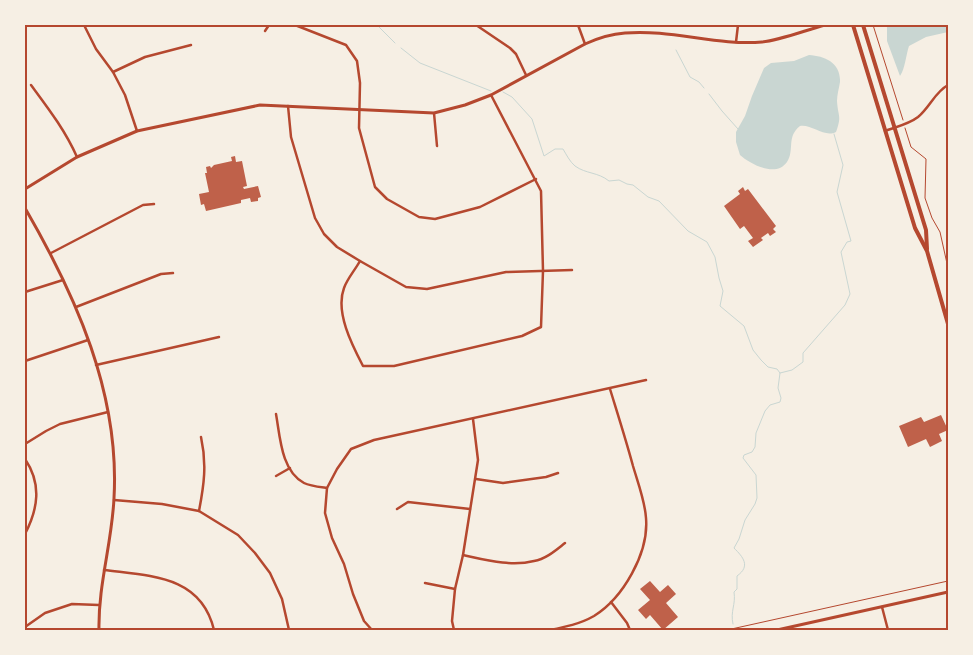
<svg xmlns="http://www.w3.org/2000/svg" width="973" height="655" font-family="'Fira Sans',sans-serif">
<rect width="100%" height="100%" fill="#f6efe4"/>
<g fill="#c9d6d2">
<path d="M889 25H948V32L926 37 909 46C906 55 905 69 900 76L887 41V26Z"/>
<path d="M809 55C825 56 841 63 840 82 839 88 837 95 837 101 838 117 842 115 836 132 824 138 812 124 800 126 786 137 795 150 787 162 776 178 750 164 740 155L736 142V132L745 116 752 96 764 68 771 63 794 61Z"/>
</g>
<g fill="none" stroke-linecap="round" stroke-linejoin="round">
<g stroke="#c9d6d2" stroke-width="1">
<path d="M377 25 395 43"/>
<path d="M401 48 420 63 491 91"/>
<path d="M676 50 690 77 699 82 704 88"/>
<path d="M503 92 512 97 532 119 544 156 555 149H563C566 154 570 162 575 166 586 174 598 172 609 181L619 180 627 184 633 185 648 197 659 201 688 231 707 242 715 257 719 278 723 291 720 306 744 326 753 350 761 360 768 367 777 369 780 373 778 388 781 398 780 402 770 405 765 411 756 433 755 447 752 452 744 455 743 458 756 475 757 498 755 504 745 520 739 539 734 548C743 557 751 566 737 576V589L734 592C736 605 730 611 733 624"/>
<path d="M709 94 722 111 738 129"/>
<path d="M780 373 792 370 803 362V353L845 305 850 294 841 252 847 242 851 241 837 192 843 165 834 134"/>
</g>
</g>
<g fill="#bf614a">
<path d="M235 156 236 162 242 161 247 186 243 187 244 189 258 186 261 197 258 198V201L251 202 250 198 241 200V203L206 211 204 204 201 205 199 194 209 192 205 173H207L206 167 210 166 211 168 214 165 232 161 231 157Z"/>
<path d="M743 187 745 191 748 189 776 226 773 229 776 232 770 236 768 233 761 238 763 240 753 247 748 241 753 238 744 226 740 229 724 206 740 194 738 191Z"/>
<path d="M941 415 948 430 939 434 942 441 930 447 926 439 908 447 899 426 921 417 924 422Z"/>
<path d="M650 581 660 592 668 585 676 594 666 603 678 617 663 630 650 615 646 619 638 610 650 600 640 589Z"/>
</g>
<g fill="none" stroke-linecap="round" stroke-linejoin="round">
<g stroke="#b5482f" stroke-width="1">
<path d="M873 25 903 120"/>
<path d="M905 128 911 147 926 159 925 198 932 218 940 232 948 268"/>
<path d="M727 630 948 581"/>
</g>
<g stroke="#b5482f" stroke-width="2.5">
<path d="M84 25 96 49 113 72 125 95 137 131"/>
<path d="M295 25 346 45 357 61 360 83 359 128 375 187 387 199 419 217 435 219 480 207 536 179"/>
<path d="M476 25 510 48 516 54 526 75"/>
<path d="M578 25 585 44"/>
<path d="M265 31 269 25"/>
<path d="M736 42 738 25"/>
<path d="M113 72 145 57 191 45"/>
<path d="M31 85C48 108 65 130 77 157"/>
<path d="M288 106 291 137 315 218 324 234 337 247 360 261 406 287 427 289 506 272 572 270"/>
<path d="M434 113 437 146"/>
<path d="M885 131C896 127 909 124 918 117 930 107 935 92 948 85"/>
<path d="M51 253 143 205 154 204"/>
<path d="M360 261C355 270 347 279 344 288 335 312 352 345 363 366H394L522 336 541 327 543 271 541 191 491 95"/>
<path d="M25 292 63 280"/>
<path d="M76 307 161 274 173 273"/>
<path d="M25 361 88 340"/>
<path d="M96 365 219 337"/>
<path d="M276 414C280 436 281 471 304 483 310 486 320 487 327 488"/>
<path d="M25 444 46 431 60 424 108 412"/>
<path d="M25 459C42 484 38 509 25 534"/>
<path d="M276 476 290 468"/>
<path d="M476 479 503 483 546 477 558 473"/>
<path d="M114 500 162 504 199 511 238 535 255 553 270 573 282 599 289 630"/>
<path d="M397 509 408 502 470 509"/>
<path d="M199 511C204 485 207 464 201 437"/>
<path d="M463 555C486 560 511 567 534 561 546 559 556 550 565 543"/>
<path d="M104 570C150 576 201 575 214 630"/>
<path d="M425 583 455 589"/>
<path d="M611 602 627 623 630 630"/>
<path d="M882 607 888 630"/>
<path d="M25 627 45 613 72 604 99 605"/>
<path d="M372 630 364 621 353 594 344 564 332 538 325 513 327 488 337 469 351 449 374 440 646 380"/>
<path d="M454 630 452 621 455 589 463 555 478 460 473 419"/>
<path d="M550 630C565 627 580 624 594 616 623 598 649 553 646 518 645 501 638 483 633 466 626 440 618 415 610 389"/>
</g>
<g stroke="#b5482f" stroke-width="3">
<path d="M25 189 77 157 137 131 260 105 434 113 465 105 491 95 585 44C598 38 611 34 625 33 671 29 717 46 762 42 781 40 806 30 825 25"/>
<path d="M25 208C76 296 120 394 114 498 112 543 98 585 99 630"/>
<path d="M777 630 948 592"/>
</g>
<g stroke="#b5482f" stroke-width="4">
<path d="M853 25 915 228 927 251 948 324"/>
<path d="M863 25 926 230 927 249"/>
</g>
</g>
<rect width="973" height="655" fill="none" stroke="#f6efe4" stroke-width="52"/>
<rect x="26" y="26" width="921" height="603" fill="none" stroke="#b5482f" stroke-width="2"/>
</svg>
